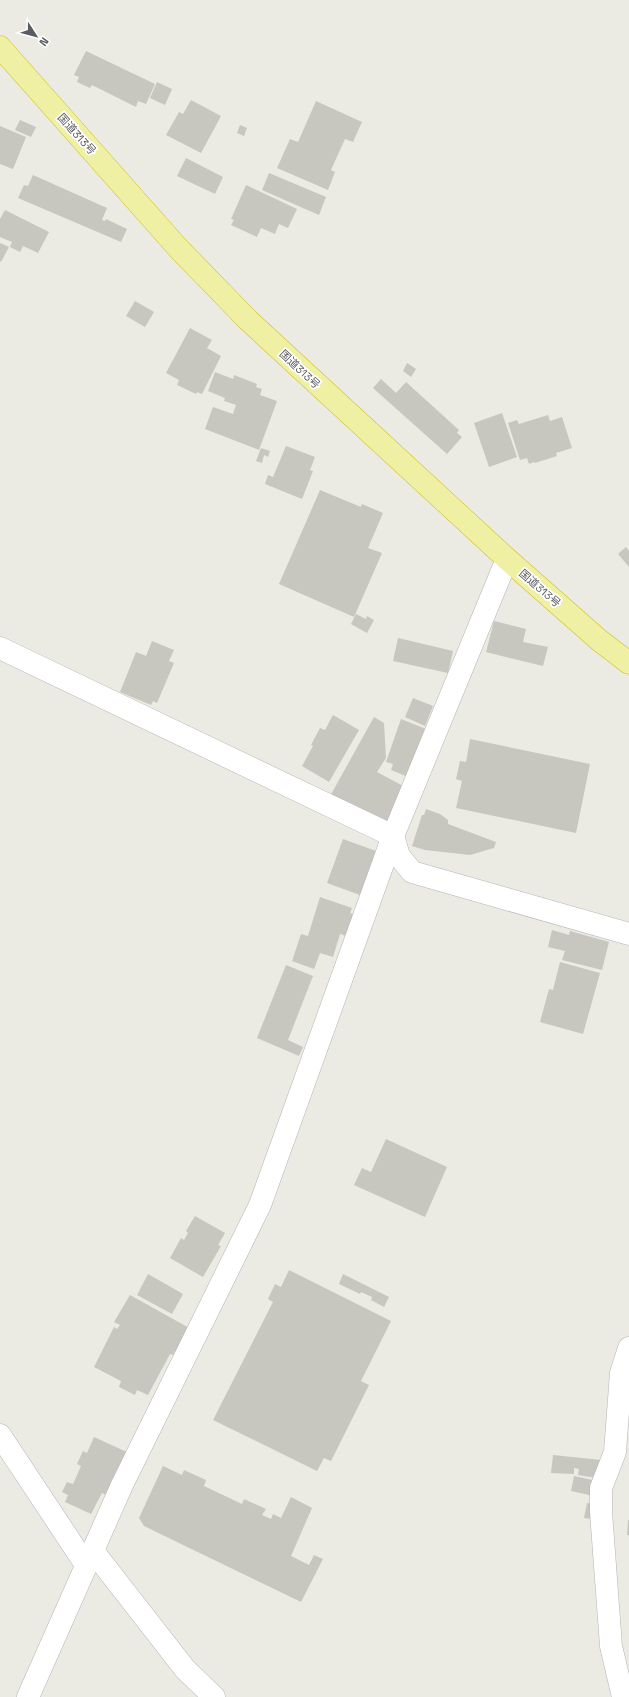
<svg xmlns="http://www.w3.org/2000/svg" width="629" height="1697" font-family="'Space Grotesk','Noto Sans JP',sans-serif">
<rect width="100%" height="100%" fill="#ebebe3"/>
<g fill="#c7c6bf">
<path d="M86 51 155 84 146 104 138 101 136 107 92 85 90 88 77 82 79 77 74 75Z"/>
<path d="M157 82 172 89 165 105 150 98Z"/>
<path d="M191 100 221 116 201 153 166 135 179 112 183 114Z"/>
<path d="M316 101 362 122 353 142 345 139 331 170 335 172 328 190 277 168 290 139 298 142Z"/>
<path d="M20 120 36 127 31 137 15 130Z"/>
<path d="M240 125 247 128 244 136 237 133Z"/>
<path d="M0 126 26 137 13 169 0 164Z"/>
<path d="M186 158 223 177 215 194 177 176Z"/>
<path d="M269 173 326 197 319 215 262 190Z"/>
<path d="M33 175 107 208 102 220 105 221 106 219 127 229 121 242 18 198 24 185 28 186Z"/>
<path d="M246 185 297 209 288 228 279 224 275 234 261 228 257 237 231 225 234 220 231 219Z"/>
<path d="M5 210 49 232 38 253 23 246 20 252 10 247 12 242 0 237V219Z"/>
<path d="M0 243 9 247 1 262 0 261Z"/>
<path d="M135 301 154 312 145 327 126 316Z"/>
<path d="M190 328 212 340 207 348 221 356 202 394 197 392 196 394 177 385 179 380 166 373Z"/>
<path d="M407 363 416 369 411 377 403 371Z"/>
<path d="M215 372 233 379 234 375 257 384 256 387 262 389 260 395 277 401 259 450 205 429 213 407 233 414 236 405 224 401 225 398 208 391Z"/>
<path d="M381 379 396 393 406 382 459 430 457 433 462 437 447 454 373 388Z"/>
<path d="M502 413 517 457 489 467 474 423Z"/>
<path d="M548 415 550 421 562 417 572 448 556 453 557 456 535 463 534 462 529 464 527 458 520 460 508 423 517 420 519 424Z"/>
<path d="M286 446 315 457 310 470 313 471 302 499 265 484 268 475 273 477Z"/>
<path d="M261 448 270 451 268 457 264 455 262 463 256 461Z"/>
<path d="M320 490 361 507 362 504 383 513 368 548 382 553 354 617 279 584Z"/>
<path d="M626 547 629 551V567L618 554Z"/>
<path d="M356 614 366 619 367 616 374 620 367 633 351 624Z"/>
<path d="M494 621 526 629 523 642 548 647 543 666 486 652Z"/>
<path d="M398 638 453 651 448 673 393 661Z"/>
<path d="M152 641 174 650 169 661 174 663 157 703 153 701 151 705 120 692 136 652 146 656Z"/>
<path d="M413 698 433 706 425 726 405 717Z"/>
<path d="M333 715 359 730 329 782 302 766 313 746 311 745 320 728 325 730Z"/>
<path d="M374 717 384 723 386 758 377 772 405 787 385 827 329 798Z"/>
<path d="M401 719 426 729 408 777 391 770 393 764 386 762Z"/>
<path d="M470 739 590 764 576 833 456 808 462 781 456 779 460 761 466 762Z"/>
<path d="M426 809 440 814 448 820V824L496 842 494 848 470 855 425 850 412 846 422 815H424Z"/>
<path d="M343 839 376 851 360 895 327 883Z"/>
<path d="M320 897 352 908 350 913 353 914 346 936 340 934 333 957 320 953 314 969 292 961 301 934 308 936Z"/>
<path d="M552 930 569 935 570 931 609 942 602 970 562 960 565 951 548 947Z"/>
<path d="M560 962 600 973 583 1034 540 1022 549 989 553 990Z"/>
<path d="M286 965 313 976 288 1040 303 1047 299 1056 257 1038Z"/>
<path d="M386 1139 447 1167 425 1217 354 1185 362 1168 371 1172Z"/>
<path d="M195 1216 225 1233 218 1245 221 1246 203 1277 170 1258 181 1238 184 1240 188 1233 186 1231Z"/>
<path d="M289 1270 391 1321 361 1381 369 1385 331 1461 324 1458 317 1471 213 1420 273 1302 268 1299 275 1284 281 1287Z"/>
<path d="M148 1274 183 1294 172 1314 137 1295Z"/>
<path d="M343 1274 389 1297 384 1307 371 1300 372 1297 361 1292 360 1294 339 1284Z"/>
<path d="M130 1295 191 1329 178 1352 175 1351 173 1355 170 1354 148 1395 137 1390 135 1395 119 1387 121 1381 94 1367 114 1327 117 1329 120 1325 114 1322Z"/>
<path d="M94 1437 129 1453 111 1497 102 1493 91 1514 65 1502 68 1495 62 1492 67 1482 73 1484 81 1466 77 1464 83 1451 87 1453Z"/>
<path d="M553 1455 601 1460 597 1478 578 1475 579 1469 574 1468V1474L551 1473Z"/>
<path d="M163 1466 182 1475 184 1470 206 1480 204 1486 242 1504 244 1499 266 1509 262 1515 271 1519 273 1514 281 1518 291 1497 312 1508 291 1556 309 1565 314 1555 323 1559 301 1602 144 1526 139 1518Z"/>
<path d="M574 1476 597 1481 594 1496 571 1491Z"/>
<path d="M587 1503 594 1504 592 1519 584 1518Z"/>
<path d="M628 1520H629V1535H627Z"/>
</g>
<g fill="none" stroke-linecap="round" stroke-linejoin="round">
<g stroke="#b3b4b8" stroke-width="23">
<g id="minor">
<path d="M0 648 393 836 399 856 412 872 629 934"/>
<path d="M0 1435 86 1565"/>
<path d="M93 1551 185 1669 214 1697"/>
<path d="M623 1697 611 1646 601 1512V1488L615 1452 621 1373 629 1348"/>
</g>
</g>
<g stroke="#b3b4b8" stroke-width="23">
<path id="tertiary" d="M28 1697 122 1485 260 1205 393 836 507 559"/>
</g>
<g stroke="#d1bf1d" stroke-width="23">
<path id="trunk" d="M0 47 178 248 248 320 507 559 599 640 629 663"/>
</g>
<use href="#minor" stroke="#fff" stroke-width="22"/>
<use href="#tertiary" stroke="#fff" stroke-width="22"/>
<use href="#trunk" stroke="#eff0a3" stroke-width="22"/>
</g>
<g text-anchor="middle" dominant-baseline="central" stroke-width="3.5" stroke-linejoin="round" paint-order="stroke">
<g font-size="11" fill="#5b5c61" stroke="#fff">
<text transform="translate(77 134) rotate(48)">国道313号</text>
<text transform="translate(300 369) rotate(43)">国道313号</text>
<text transform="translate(540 588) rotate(41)">国道313号</text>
</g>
</g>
<g transform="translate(36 36) rotate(126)" stroke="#ffffff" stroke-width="3" paint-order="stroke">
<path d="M0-3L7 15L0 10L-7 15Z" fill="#5b5c61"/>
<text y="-6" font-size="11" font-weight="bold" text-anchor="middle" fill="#5b5c61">N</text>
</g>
</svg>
